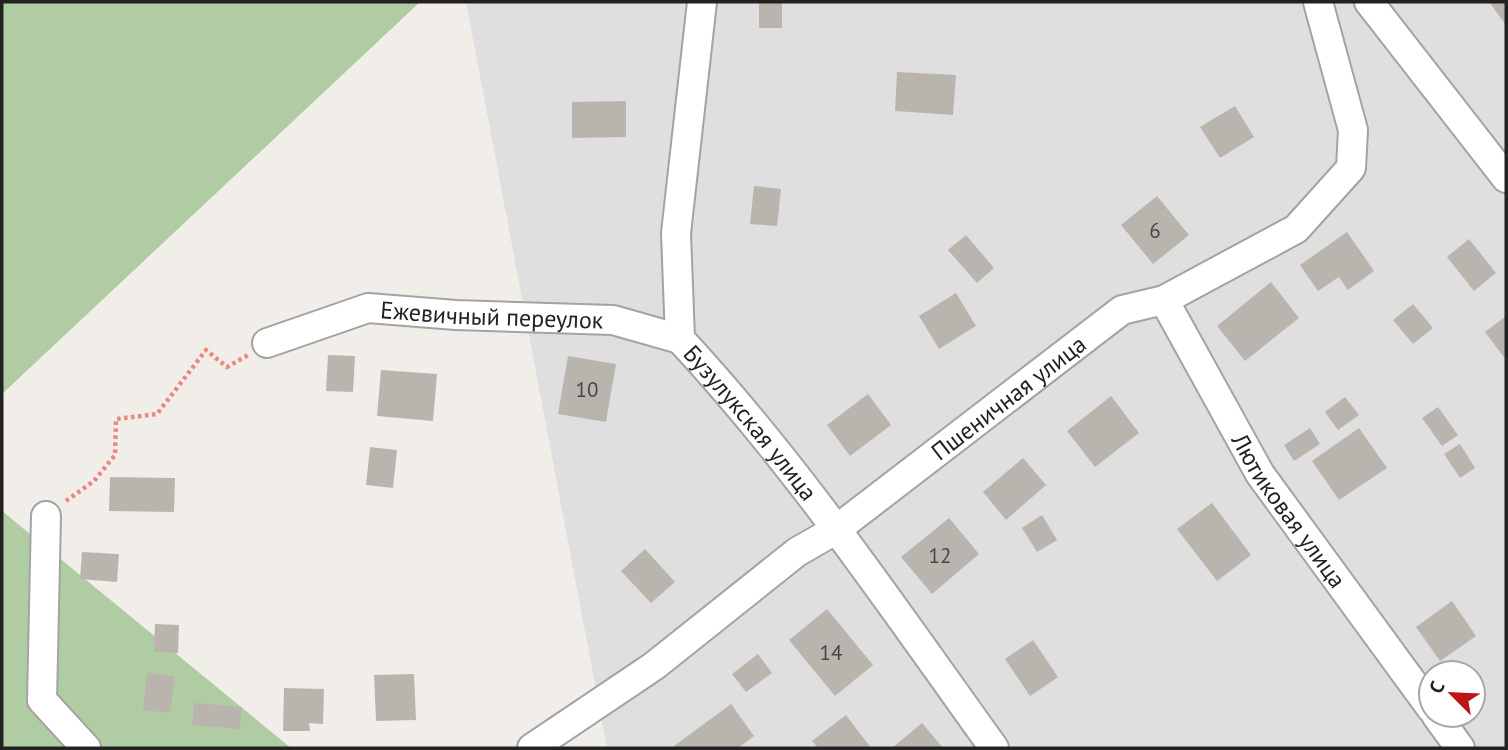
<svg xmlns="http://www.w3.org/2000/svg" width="1508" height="750" font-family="'PT Sans',sans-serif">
<rect width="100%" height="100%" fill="#f1eee9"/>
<path fill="#e0dfdf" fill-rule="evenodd" d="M466 2H1506V748H607ZM1431 673H1473V715H1431Z"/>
<g fill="#b0cca3">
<path d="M2 2H420L2 394Z"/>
<path d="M2 511 291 748H2Z"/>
</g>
<g fill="#bab4af">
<rect x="759" y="2" width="23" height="26"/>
<path d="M1489 2H1506V25Z"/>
<path d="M897 72 956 75 953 115 895 111Z"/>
<path d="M626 101V137L572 138V102Z"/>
<path d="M1235 106 1254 137 1220 158 1200 127Z"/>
<path d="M754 186 781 189 777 226 750 224Z"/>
<path d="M1157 196 1189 235 1153 264 1121 225Z"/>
<path d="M1347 232 1374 271 1348 290 1339 277 1318 291 1300 265Z"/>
<path d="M966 235 994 268 977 283 948 250Z"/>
<path d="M1469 239 1496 273 1474 291 1447 257Z"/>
<path d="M1271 282 1299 318 1245 361 1217 326Z"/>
<path d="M956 293 976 326 939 349 919 316Z"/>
<path d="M1413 304 1433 328 1413 344 1393 320Z"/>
<path d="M1506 316V360L1485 332Z"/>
<path d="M328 355 355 356 353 392 326 391Z"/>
<path d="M568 356 616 364 606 422 558 414Z"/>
<path d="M381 370 437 374 433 421 377 416Z"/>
<path d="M868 394 891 425 850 456 827 425Z"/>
<path d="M1111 396 1139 433 1095 467 1067 431Z"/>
<path d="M1345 397 1359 415 1338 430 1325 412Z"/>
<path d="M1438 407 1458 435 1442 446 1422 418Z"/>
<path d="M1310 428 1320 444 1294 461 1284 445Z"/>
<path d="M1359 428 1387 468 1339 500 1312 461Z"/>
<path d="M1460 444 1475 468 1460 478 1444 454Z"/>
<path d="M370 447 397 450 393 488 366 485Z"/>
<path d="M1023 458 1046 485 1006 520 983 492Z"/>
<path d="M110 477 175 478 174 512 109 511Z"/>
<path d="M1212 503 1251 555 1217 581 1177 529Z"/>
<path d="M1042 515 1057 540 1037 552 1022 528Z"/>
<path d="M949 518 979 554 932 594 901 557Z"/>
<path d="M645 549 675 582 651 603 621 571Z"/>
<path d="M82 552 119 554 117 582 80 579Z"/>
<path d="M1452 601 1476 636 1440 661 1416 627Z"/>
<path d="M827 609 873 665 835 696 789 640Z"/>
<path d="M155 624 179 625 178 653 154 652Z"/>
<path d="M1033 640 1058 677 1030 696 1005 659Z"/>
<path d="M758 654 772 673 746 692 732 674Z"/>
<path d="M147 673 175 676 170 713 143 710Z"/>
<path d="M414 674 416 720 376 721 374 675Z"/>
<path d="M284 688 324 689 323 724 309 723 310 731H283Z"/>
<path d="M194 703 242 707 240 729 192 725Z"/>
<path d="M731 704 754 736 738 748H676L674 746Z"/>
<path d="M846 715 871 748H818L812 741Z"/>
<path d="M922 723 943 748H892Z"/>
</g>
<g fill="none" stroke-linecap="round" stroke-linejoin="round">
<g stroke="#a3a3a3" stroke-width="32">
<g id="street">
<path id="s1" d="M702 2 676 233 680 339C797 465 894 609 994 748"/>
<path d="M1369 2 1506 178"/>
<path id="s2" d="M1164 300 1260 474 1431 708"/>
<path id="s3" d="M267 343 368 308 456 315 613 320 680 339"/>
<path d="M46 516 42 700 86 748"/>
<path d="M1436 715 1460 748"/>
<path id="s4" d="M532 748 654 666 797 552 837 529 1122 310 1164 300 1296 229 1351 168 1353 130 1318 2"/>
</g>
</g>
<path stroke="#ec877f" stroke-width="4.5" stroke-dasharray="3.5 3.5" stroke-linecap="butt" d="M66 501 94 481 115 455 116 419 157 414 206 350 227 367 248 355"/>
<use href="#street" stroke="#fff" stroke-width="28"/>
</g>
<g text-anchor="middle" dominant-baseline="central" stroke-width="5" stroke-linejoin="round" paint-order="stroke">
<g font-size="21" fill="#484645">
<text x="1155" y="230">6</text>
<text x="587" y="389">10</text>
<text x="940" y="555">12</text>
<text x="831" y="652">14</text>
</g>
<g font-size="24" fill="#222" stroke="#fff">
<text stroke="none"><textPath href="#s3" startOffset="231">Ежевичный переулок</textPath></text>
<text stroke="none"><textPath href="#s4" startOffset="592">Пшеничная улица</textPath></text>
<text stroke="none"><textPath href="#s1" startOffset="448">Бузулукская улица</textPath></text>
<text stroke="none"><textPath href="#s2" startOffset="245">Лютиковая улица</textPath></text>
</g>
</g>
<rect width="1508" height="750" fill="none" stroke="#222222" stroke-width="7"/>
<g transform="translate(1452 694) rotate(294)"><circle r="33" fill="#ffffff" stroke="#a7a7a7" stroke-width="2"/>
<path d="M0-5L12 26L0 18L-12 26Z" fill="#be1519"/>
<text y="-10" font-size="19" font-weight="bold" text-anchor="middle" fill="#222222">С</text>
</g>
</svg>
